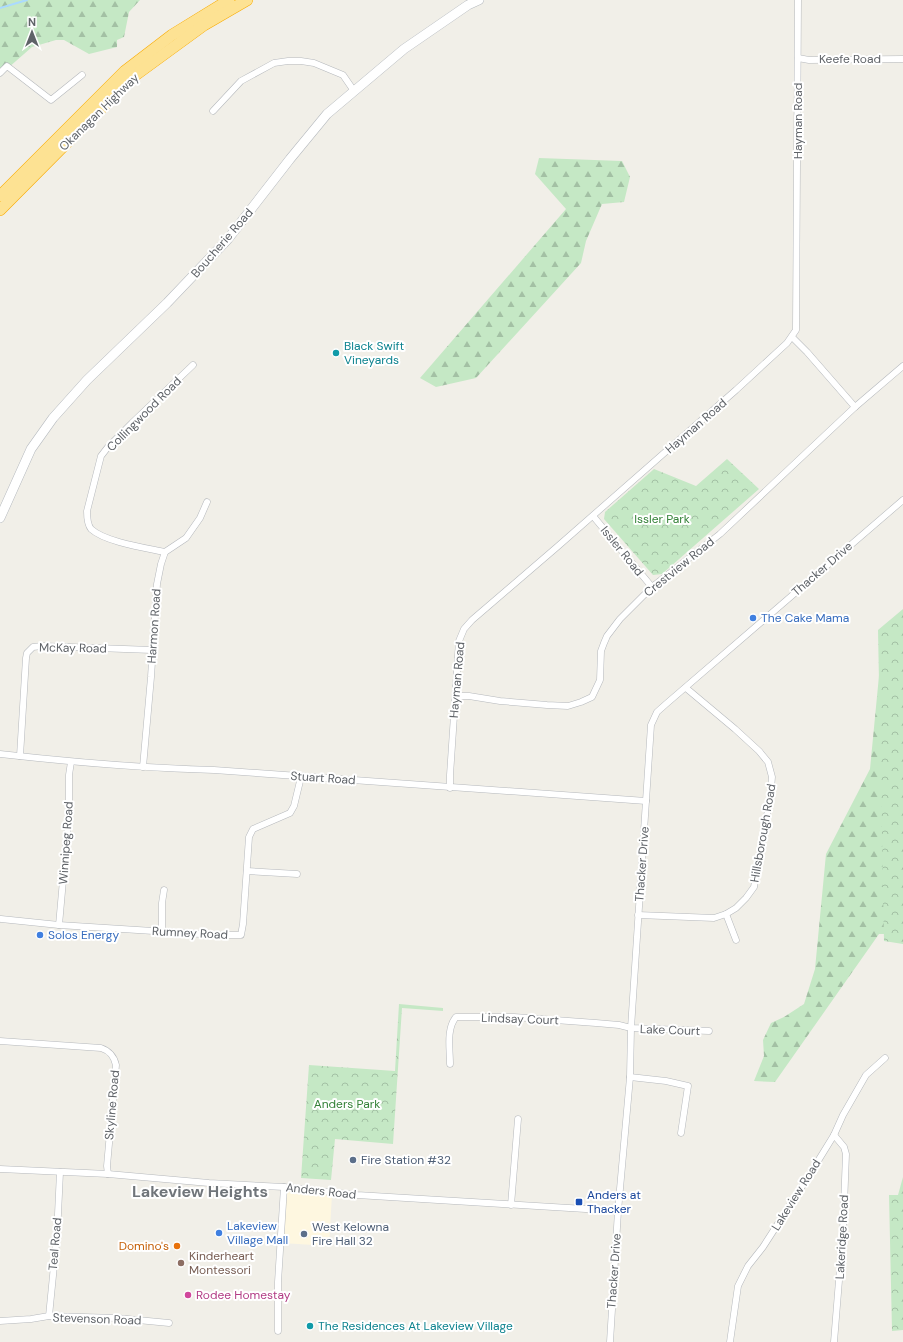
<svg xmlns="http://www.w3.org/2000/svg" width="903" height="1342" font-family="'DM Sans',sans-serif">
<defs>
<pattern id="forest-firs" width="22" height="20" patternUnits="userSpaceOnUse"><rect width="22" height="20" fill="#c5e8c5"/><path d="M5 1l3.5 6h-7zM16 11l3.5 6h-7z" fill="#a3c0a4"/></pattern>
<pattern id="park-crowns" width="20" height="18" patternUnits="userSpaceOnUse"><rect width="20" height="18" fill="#c5e8c5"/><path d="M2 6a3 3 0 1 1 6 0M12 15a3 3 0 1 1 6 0" fill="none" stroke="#a3c0a4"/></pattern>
</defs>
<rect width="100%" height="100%" fill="#f1efe8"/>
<path fill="#fef7e0" d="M286 1189 332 1194 329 1246 282 1243Z"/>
<g fill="url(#forest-firs)">
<path d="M0 0H140L129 12 124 37 117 40V47L89 54 64 40H56L32 47 0 75Z"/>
<path d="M539 158 622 161 630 177 624 202 602 204 586 241 581 263 476 378 436 387 420 378 566 209 535 174Z"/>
<path d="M903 647V934H879L775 1082 754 1081 764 1056 763 1040 771 1023 784 1017 804 1004 815 969 826 854 870 769 881 655Z"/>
</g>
<g fill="url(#park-crowns)">
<path d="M727 459 759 489 662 574 653 575 604 519 605 512 654 469 696 486Z"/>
<path d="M903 609V944L884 941 878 630Z"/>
<path d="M399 1004 443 1008V1011L402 1008 393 1144 335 1139 331 1180 301 1178 309 1065 395 1071Z"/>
<path d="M903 1177V1330L892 1331 889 1195H898Z"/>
</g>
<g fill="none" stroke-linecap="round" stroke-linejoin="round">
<path stroke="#aadaff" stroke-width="2" d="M0 8 27 0"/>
<g stroke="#b5b8bc" stroke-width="7">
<g id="street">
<path d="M798 58 809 60 903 59"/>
<path d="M0 73 7 66 51 100 82 75"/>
<path d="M213 111 241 81 274 63 288 61H301L314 63 343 75 354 91"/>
<path d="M792 337 807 352 855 407"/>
<path d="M593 516 652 587"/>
<path d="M165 552C146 548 105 542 91 529 87 524 87 517 87 511L101 456 108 447 132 423 193 365"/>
<path d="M456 696H469L500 701 547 705 568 706 581 702 592 697 600 680 601 651 604 643 607 636 620 619 652 587 720 534 855 407 903 366"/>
<path d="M0 754C71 762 142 768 214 770L646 801"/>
<path d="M20 756 26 658 27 653 33 647 42 646 152 650"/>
<path d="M143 767 151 677 157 584 161 564 165 552 186 538 200 518 207 502"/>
<path d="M450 788V775L459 641 464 629 472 620 557 547 736 390 787 343 796 330 798 0"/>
<path d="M247 871 297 874"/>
<path d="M726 914 736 940"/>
<path d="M638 915 714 918 726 914 736 908 746 898 754 887 770 799 772 777 768 762 759 751 735 729 686 688"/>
<path d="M1 919 59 925 216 935H241L243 924 249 837 253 829 290 813 294 806 301 777"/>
<path d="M59 925 69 813V775L71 762"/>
<path d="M162 931V903L164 890"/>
<path d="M0 1041 101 1048C110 1051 114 1056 116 1065L107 1166 108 1174"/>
<path d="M450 1064C450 1049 446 1029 456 1017H514L596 1023 619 1025 631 1028 709 1031"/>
<path d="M630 1077 666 1081 688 1086 681 1133"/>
<path d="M834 1135 844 1147 846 1154 843 1231 834 1342"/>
<path d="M0 1169 108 1174 209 1183 284 1187 357 1195 618 1211"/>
<path d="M511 1205 518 1119"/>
<path d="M49 1316 57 1235 60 1172"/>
<path d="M0 1321 31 1319 49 1316 117 1318 169 1323"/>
<path d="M278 1331V1282L284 1187"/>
<path d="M610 1342 618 1211 630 1077 631 1028 651 725 657 712 666 704 903 500"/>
<path d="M730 1342 738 1286 748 1266 763 1247 810 1174 834 1135 843 1115 866 1075 885 1058"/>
</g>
</g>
<g stroke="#b6babf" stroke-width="10">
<path id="secondary" d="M0 518 31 449 53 418 87 380 167 303 228 239 290 159 327 114 404 49 468 5 479 0"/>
</g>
<g stroke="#f9ab00" stroke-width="12">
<g id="highway">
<path d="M0 196 125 71 172 35 229 0"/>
<path d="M0 210 130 79 204 25 247 0"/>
</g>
</g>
<use href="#street" stroke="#fff" stroke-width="6"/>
<use href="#secondary" stroke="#fff" stroke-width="9"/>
<use href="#highway" stroke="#fde293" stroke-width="11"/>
</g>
<g fill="#0f9aa8" stroke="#fff" stroke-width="1.5">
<circle cx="336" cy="353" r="4"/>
<circle cx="310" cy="1326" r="4"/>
</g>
<g fill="#3f7fe0" stroke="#fff" stroke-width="1.5">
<circle cx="753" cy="618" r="4"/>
<circle cx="40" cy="935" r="4"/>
<circle cx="219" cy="1233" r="4"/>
</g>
<g fill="#5c6f8a" stroke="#fff" stroke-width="1.5">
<circle cx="353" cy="1160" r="4"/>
<circle cx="304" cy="1234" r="4"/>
</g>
<rect fill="#1a4fb4" stroke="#fff" stroke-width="1.5" x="575" y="1198" width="8" height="8" rx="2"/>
<circle fill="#e8710a" stroke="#fff" stroke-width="1.5" cx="177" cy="1246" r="4"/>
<circle fill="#8d6e63" stroke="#fff" stroke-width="1.5" cx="181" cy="1263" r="4"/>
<circle fill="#d1479c" stroke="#fff" stroke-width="1.5" cx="188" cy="1295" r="4"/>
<g text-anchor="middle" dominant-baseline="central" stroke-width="4" stroke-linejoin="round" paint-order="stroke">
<g font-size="12" fill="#5f6368" stroke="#fff">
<text x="850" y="59">Keefe Road</text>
<text transform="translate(99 112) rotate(-44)">Okanagan Highway</text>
<text transform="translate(798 121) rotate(-90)">Hayman Road</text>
<text transform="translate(222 243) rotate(-49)">Boucherie Road</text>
<text transform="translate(144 414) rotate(-45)">Collingwood Road</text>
<text transform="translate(696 426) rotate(-41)">Hayman Road</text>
<text transform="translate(622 551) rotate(51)">Issler Road</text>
<text transform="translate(679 567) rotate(-39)">Crestview Road</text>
<text transform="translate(822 569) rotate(-41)">Thacker Drive</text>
<text transform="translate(154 626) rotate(-86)">Harmon Road</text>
<text transform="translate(73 648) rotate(1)">McKay Road</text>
<text transform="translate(457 680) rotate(-85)">Hayman Road</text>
<text transform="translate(323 778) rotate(4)">Stuart Road</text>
<text transform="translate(763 833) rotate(-80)">Hillsborough Road</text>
<text transform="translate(66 843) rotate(-86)">Winnipeg Road</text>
<text transform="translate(642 864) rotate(-86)">Thacker Drive</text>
<text transform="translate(190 933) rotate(3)">Rumney Road</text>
<text transform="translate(520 1019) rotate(2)">Lindsay Court</text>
<text transform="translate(670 1030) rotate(2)">Lake Court</text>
<text transform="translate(112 1105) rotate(-85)">Skyline Road</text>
<text transform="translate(321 1191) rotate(6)">Anders Road</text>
<text transform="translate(796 1195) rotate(-58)">Lakeview Road</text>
<text transform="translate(842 1237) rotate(-87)">Lakeridge Road</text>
<text transform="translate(55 1244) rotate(-85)">Teal Road</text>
<text transform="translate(614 1271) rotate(-86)">Thacker Drive</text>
<text transform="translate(97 1319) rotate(2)">Stevenson Road</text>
</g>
<g font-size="12" fill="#0d838f" stroke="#fff" text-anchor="start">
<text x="344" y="346">Black Swift<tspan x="344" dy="14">Vineyards</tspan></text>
<text x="318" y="1326">The Residences At Lakeview Village</text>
</g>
<g font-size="12" fill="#348238" stroke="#fff">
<text x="662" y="519">Issler Park</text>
<text x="347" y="1104">Anders Park</text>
</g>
<g font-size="12" fill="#366cbe" stroke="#fff" text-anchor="start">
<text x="761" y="618">The Cake Mama</text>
<text x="48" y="935">Solos Energy</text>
<text x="227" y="1226">Lakeview<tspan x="227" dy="14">Village Mall</tspan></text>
</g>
<g font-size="12" fill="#4e5e75" stroke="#fff" text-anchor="start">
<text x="361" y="1160">Fire Station #32</text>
<text x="312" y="1227">West Kelowna<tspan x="312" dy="14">Fire Hall 32</tspan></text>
</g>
<g font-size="12" fill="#164399" stroke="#fff" text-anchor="start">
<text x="587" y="1195">Anders at<tspan x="587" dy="14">Thacker</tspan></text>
</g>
<g font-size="12" fill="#c56008" stroke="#fff" text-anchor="end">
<text x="169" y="1246">Domino's</text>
</g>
<g font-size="12" fill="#785e54" stroke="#fff" text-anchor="start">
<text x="189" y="1256">Kinderheart<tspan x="189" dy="14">Montessori</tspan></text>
</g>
<g font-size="12" fill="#b23c85" stroke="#fff" text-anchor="start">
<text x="196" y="1295">Rodee Homestay</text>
</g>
<g font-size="16" font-weight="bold" fill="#70757a" stroke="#fff">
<text x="200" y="1191">Lakeview Heights</text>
</g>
</g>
<g transform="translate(32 32)" stroke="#ffffff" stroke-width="3" paint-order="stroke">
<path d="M0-3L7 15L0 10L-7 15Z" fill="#5f6368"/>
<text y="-6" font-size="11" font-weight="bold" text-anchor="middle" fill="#5f6368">N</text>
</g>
</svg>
